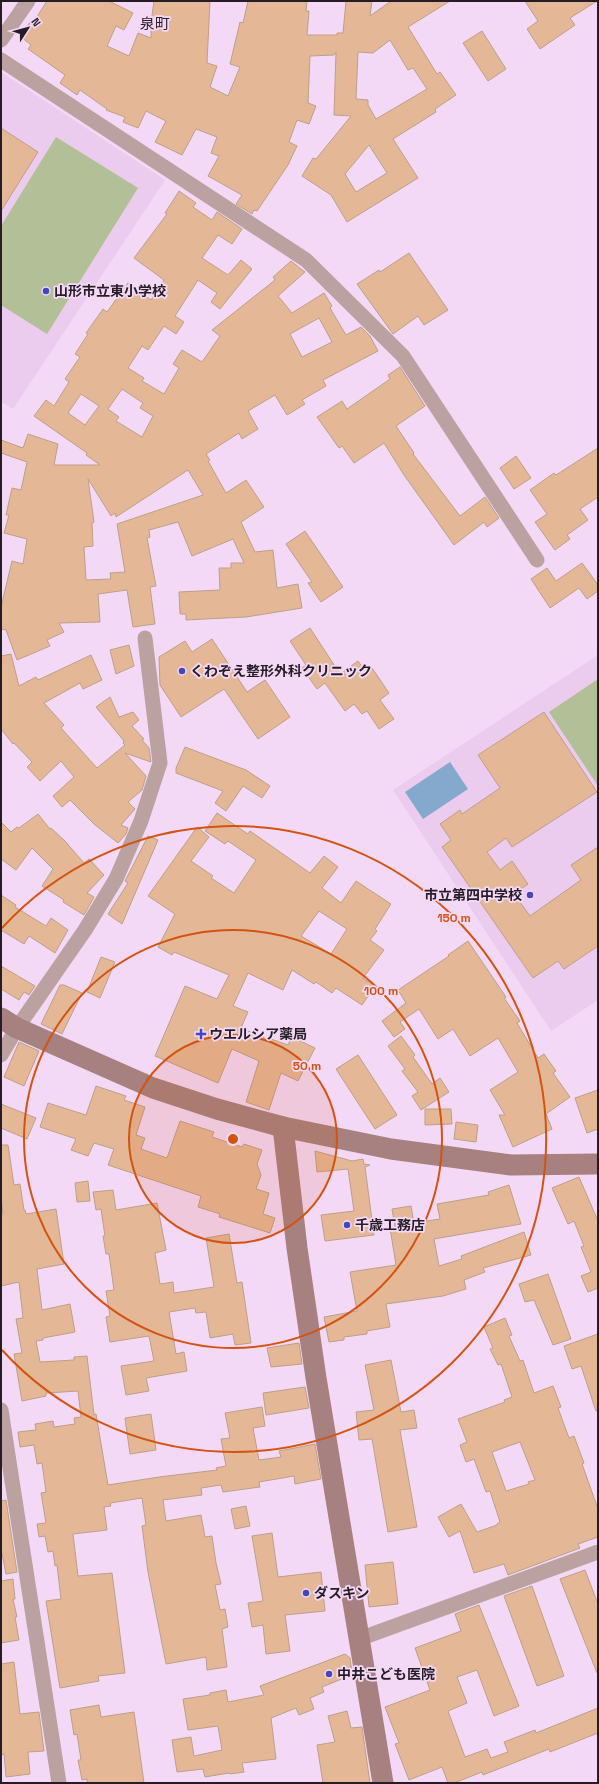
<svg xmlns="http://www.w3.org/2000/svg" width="599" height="1784" font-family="'Space Grotesk','Noto Sans JP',sans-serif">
<rect width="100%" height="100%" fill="#f4d9f7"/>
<g fill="#ebcbee">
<path d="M1 72 165 180 13 409 1 402Z"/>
<path d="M598 655V1000L551 1031 393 790Z"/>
</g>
<g fill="#b3bf96">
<path d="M56 137 138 188 47 334 1 305V226Z"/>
<path d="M598 679V786L549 712Z"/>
</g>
<path fill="#84a9cd" d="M450 762 468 789 423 819 405 792Z"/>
<g fill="#e4b897" stroke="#bd9f88" fill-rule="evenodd">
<path d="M47 1H109L133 13 124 30 116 26 107 46 129 56 138 33 151 38V23L154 1H210L207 63 217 66 210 87 228 96 240 67 230 64 240 22 243 23 248 1H307L306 11H309L307 35H337V33H343L346 1H372L370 16 391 1H450L408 27 437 74 440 72 456 95 435 109 436 112 393 139 418 178 347 222 331 195 302 176 313 158 316 159 351 116 334 115 336 52 334 55 310 56 308 103 316 106 309 124 297 120 289 142 297 146 288 165 257 211 254 210 252 214 236 204 242 195 208 176 219 156 211 153 217 137 196 129 182 155 155 142 166 121 146 111 138 128 123 122 125 117 106 110 107 109 80 90 77 95 60 83 65 75 28 49 31 45 20 36 31 21 33 23ZM390 40 408 70 413 68 427 89 376 119 368 105V100L356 99 358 52 373 53ZM369 145 387 173 356 192 345 174Z"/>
<path d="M525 1H597L570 18 575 25 540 49 527 29 538 21Z"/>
<path d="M482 31 506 69 488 81 463 43Z"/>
<path d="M1 128 38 152 1 211Z"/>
<path d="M179 191 196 203 193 207 212 220 217 212 242 229 232 244 218 235 202 258 228 275 241 260 252 269 220 309 211 302 217 293 198 280 175 316 184 322 176 334 164 326 148 350 142 346 128 368 144 378 142 381 164 394 179 368 173 364 182 350 202 362 220 336 212 330 275 280 273 277 291 261 305 272 278 296 292 313 324 293 332 306 330 308 346 335 361 327 370 336 378 351 323 380 326 386 302 400 305 404 287 415 275 395 248 411 258 429 242 439 239 433 206 454 210 460 208 461 226 493 246 480 264 507 241 522 255 552 273 550 277 588 298 584 302 608 246 617 186 620V614H180L179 592 220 590 219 568H231V563H244L233 539 192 556 178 522 149 530 150 537 147 538 156 586 150 587 155 624 133 627 127 590 98 594 100 622 59 623 64 632 47 640 50 646 17 660 6 630 1 629V607L12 561 23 564 27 539 4 533 9 515H6L12 488 21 490 27 462 1 453V440L23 448 28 434 58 444 54 465H100L86 455 87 453 34 416 46 400 54 406 69 382 65 379 80 357 75 354 88 334 86 333 103 309 107 312 128 283 151 300 164 280 134 258 167 214 165 213ZM319 318 332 342 302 357 290 334ZM122 389 143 403 140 408 153 416 142 437 116 421 119 417 108 409ZM81 394 99 406 85 425 68 413ZM188 470 203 495 117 524 125 572 110 573 111 579 86 580 84 547 93 546 92 523 94 522 88 479 111 516 115 513 116 517Z"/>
<path d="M409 253 448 310 424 325 418 316 393 334 357 284 379 270 380 272Z"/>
<path d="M400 367 425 406 396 426 414 453 413 454 460 516 485 497 499 518 487 527 484 522 454 545 404 475 384 443 354 463 342 446 339 448 317 417 342 401 347 409 390 379 388 375Z"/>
<path d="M598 448V497L580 509 588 520 567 535 570 539 555 550 535 522 547 514 530 490 554 473 556 475Z"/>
<path d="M516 456 531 478 514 489 500 468Z"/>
<path d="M305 531 343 587 321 602 308 583 312 582 286 544Z"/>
<path d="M582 563 598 585V591L587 599 579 588 550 608 531 579 547 568 556 581Z"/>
<path d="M310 628 340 674 358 661 366 672 372 668 389 693 380 700 394 719 379 729 367 711 362 714 354 704 345 711 325 683 317 689 302 668 306 665 290 641Z"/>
<path d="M212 639 247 692 265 680 290 717 258 739 224 689 181 717 160 685 159 657 185 641 192 652Z"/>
<path d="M129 645 134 666 116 674 110 650Z"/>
<path d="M11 654 19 686 36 677 38 680 91 655 102 680 83 689 80 683 44 703 64 725 61 728 97 768 125 745 123 743 124 741 96 707 110 697 119 717 133 712 139 720 132 726 144 739 142 740 149 748 151 762 125 753 146 776 142 790 128 802 135 809 121 825 128 828 126 834 118 843 94 824 70 800 62 807 53 796 74 777 61 761 40 781 27 767 32 762 14 743 13 744 1 729V656Z"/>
<path d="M544 712 597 792 512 847 506 838 487 852 500 870 512 861 528 884 514 894 530 916 581 880 571 865 598 847V946L564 969 558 961 533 978 442 847 451 840 440 824 460 810 462 814 500 788 478 755Z"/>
<path d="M185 747 246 770 270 786 262 798 243 786 226 811 215 803 223 791 176 773V768Z"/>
<path d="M217 813 248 834 250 831 310 873 324 856 338 867 322 888 341 903 356 881 391 904 375 929 377 931 370 940 384 950 363 978 375 986 362 1005 336 988 332 993 316 982 314 984 292 970 283 990 248 973 233 1006 248 1012 241 1028 267 1039 268 1038 288 1045 292 1037 315 1048 298 1081 281 1073 269 1110 246 1102 259 1061 232 1049 218 1083 155 1056 185 986 217 999 229 975 174 952 172 955 158 947 175 914 148 896 197 827 209 837 191 861 213 876 211 878 234 893 256 860 228 841 225 844 205 831ZM319 911 347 929 331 954 301 936Z"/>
<path d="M38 814 50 829 51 828 64 840 84 863 89 859 104 875 87 893 94 897 84 915 63 902 64 900 42 886 53 869 32 848 16 870 1 859V822L11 832 17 827 19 828Z"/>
<path d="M148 836 158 840 122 924 108 914 128 883 125 881Z"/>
<path d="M1 895 16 905 15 907 46 926 51 918 68 930 55 953 29 936 24 944 1 930Z"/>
<path d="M468 941 506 997 504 998 520 1021 517 1023 538 1058 544 1054 556 1071 553 1073 570 1097 546 1114 552 1129 513 1147 499 1115H505L490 1090 518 1072 498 1038 470 1056 453 1029 438 1039 419 1009 400 1022 405 1029 394 1037 382 1021 406 1003 398 990 449 956 448 955Z"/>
<path d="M101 957 115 962 100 998 87 992Z"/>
<path d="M1 966 35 986 29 995 24 992 19 1000 1 989Z"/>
<path d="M60 985H64L82 993 62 1034 41 1024Z"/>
<path d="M401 1036 415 1055 413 1057 432 1084 440 1078 449 1092 421 1110 412 1096 418 1092 402 1071 405 1069 388 1046Z"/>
<path d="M19 1042 39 1051 24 1086 4 1077Z"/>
<path d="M358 1055 397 1115 375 1129 336 1069Z"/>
<path d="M96 1086 126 1096 124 1100 145 1107 136 1135 145 1138 141 1149 167 1158 180 1121 214 1132 212 1137 242 1147 244 1144 262 1150 257 1164 261 1175 256 1189 269 1193 263 1214 275 1218 270 1233 219 1217 220 1214 198 1207 201 1196 108 1165 114 1149 94 1143 88 1156 71 1150 76 1139 40 1127 48 1103 86 1115Z"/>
<path d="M598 1090V1129L587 1133 575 1098Z"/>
<path d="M1 1104 36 1118 27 1139 1 1128Z"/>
<path d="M425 1109H451L452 1124 425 1125Z"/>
<path d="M456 1122 478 1125 476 1142 454 1139Z"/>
<path d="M1 1145H8L14 1185 20 1184 24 1210H25L26 1214 56 1209 64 1264 37 1269 42 1310 70 1304 75 1332 43 1338V1340L36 1341 40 1362 74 1360V1357L87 1356 94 1415 96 1414 108 1485 159 1477 217 1470 216 1468 226 1466 221 1439 230 1438 225 1413 262 1407 265 1426 253 1428 259 1460 281 1457 279 1451 315 1444 321 1479 295 1484 294 1476 259 1482 260 1487 223 1492 221 1485 201 1488 202 1495 163 1500 166 1521 201 1515 205 1537 212 1536 216 1563 221 1584 215 1585 220 1610 225 1609 228 1627 222 1629 227 1667 207 1670 206 1657 166 1664 148 1572 142 1526 146 1525 142 1498 110 1503 111 1506 104 1507 107 1530 73 1534 78 1576 112 1573 125 1673 98 1676 99 1681 60 1688 46 1601 61 1599 57 1565 55 1566 53 1551 48 1552 45 1536 39 1537 37 1524 46 1523 41 1493 46 1492 42 1463 37 1464 34 1445 20 1447 18 1432 36 1430 35 1424 53 1421 54 1427 75 1424 74 1418 81 1417 78 1391 46 1393V1396L22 1401 14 1354 22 1353 16 1319 23 1318 19 1282 1 1286V1215L3 1214 1 1199Z"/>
<path d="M315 1151 352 1161 363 1159 364 1164 370 1165 365 1167 374 1235 325 1241 321 1215 354 1211 348 1169 317 1172Z"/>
<path d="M579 1177 598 1221V1288L588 1292 581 1276 591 1272 581 1247 584 1246 574 1221 568 1224 552 1188Z"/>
<path d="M88 1181 90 1201 77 1202 75 1183Z"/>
<path d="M509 1185 521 1224 434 1239 439 1266 462 1259 461 1256 524 1232 531 1255 483 1268 485 1272 464 1280 466 1289 443 1296 386 1304 390 1327 367 1331V1334L344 1337V1340L329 1342 324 1317 357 1311 350 1272 396 1265 390 1228 395 1227 392 1209 411 1206 414 1223 440 1219 437 1204 489 1195 488 1192Z"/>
<path d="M113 1190 116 1210 157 1203 166 1250 155 1253 160 1284 173 1282 174 1293 214 1287 206 1238 229 1234 237 1283 242 1282 251 1343 235 1345 233 1334 210 1338 206 1312 196 1313 195 1308 169 1312 176 1354 184 1352 187 1371 146 1378 149 1391 126 1395 121 1366 154 1361 149 1336 110 1342 106 1317 110 1316 106 1291 114 1290 109 1254H106L103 1236H105L101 1209 96 1210 93 1192Z"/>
<path d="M548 1274 571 1339 553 1345 534 1300 525 1302 519 1284Z"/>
<path d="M505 1318 512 1335 509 1336 520 1361 523 1360 534 1393 553 1386 561 1407 558 1408 569 1438 574 1436 584 1463 582 1464 598 1509V1537L578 1544 580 1548 508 1575 504 1564 474 1573 460 1531 449 1537 438 1517 461 1504 477 1532 497 1525V1524L500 1522 490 1491 486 1492 474 1459 466 1462 460 1445 467 1442 458 1419 505 1402 504 1400 512 1397 501 1364 498 1365 490 1349 493 1348 484 1327ZM520 1442 535 1480 528 1482 529 1484 506 1491 492 1452Z"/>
<path d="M598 1334V1411H596L581 1366 572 1369 564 1346Z"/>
<path d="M299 1343 302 1364 271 1367 267 1348Z"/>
<path d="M391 1360 401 1412 414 1410 417 1428 400 1430 417 1527 388 1532 372 1439 359 1440 356 1412 374 1410 365 1365Z"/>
<path d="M305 1387 309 1408 266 1415 263 1393Z"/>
<path d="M151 1414 156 1450 130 1454 125 1418Z"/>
<path d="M6 1500 17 1572 6 1574 1 1549V1501Z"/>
<path d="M246 1506 250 1526 235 1529 231 1509Z"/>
<path d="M272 1533 278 1577 321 1572 325 1611 285 1615 290 1651 266 1654 263 1625 252 1627 248 1603 263 1601 252 1536Z"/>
<path d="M393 1562 398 1604 369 1607 365 1565Z"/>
<path d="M585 1570 598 1604V1673H597L560 1579Z"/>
<path d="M13 1579 15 1599H13L17 1617H15L19 1640 1 1643V1581Z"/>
<path d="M532 1586 564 1676 537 1686 504 1596Z"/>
<path d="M479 1605 519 1706 494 1716 477 1670 457 1677 467 1703 448 1711 465 1757 487 1749 491 1758 508 1752 504 1742 535 1730 536 1733 598 1708V1733L550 1752 549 1749 483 1775 482 1772 454 1783H448L442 1767 409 1780 395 1744 399 1743 385 1707 430 1690 415 1648 461 1631 455 1614Z"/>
<path d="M345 1654 350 1658 352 1672 349 1676 322 1687 324 1692 310 1698 314 1709 299 1715 296 1708 271 1718 276 1759 242 1763 244 1772 230 1774 229 1773 205 1777 203 1769 177 1772 172 1740 191 1737 194 1756 222 1750 218 1726 188 1730 183 1699 210 1695V1693L226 1690 228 1702 264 1695 260 1686Z"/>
<path d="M14 1662 20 1714 39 1712 44 1751 28 1752 30 1774 6 1777 4 1754 1 1755V1664Z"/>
<path d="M99 1705 101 1717 134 1712 144 1783H87V1779L82 1780 78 1760H81L77 1734 74 1735 70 1710Z"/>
<path d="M347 1711 351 1728 362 1727 370 1783H323L317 1745 335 1742 328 1716Z"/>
</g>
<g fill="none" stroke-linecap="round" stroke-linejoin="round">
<g stroke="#bba1a0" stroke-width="15">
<path d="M1 40 28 1"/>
<path d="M1 60 306 260 403 356 537 560"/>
<path d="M1 1055 17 1028 85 930 116 879 141 821 160 763 145 638"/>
<path d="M1 1410 59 1783"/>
<path d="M359 1639 598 1552"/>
</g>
<g stroke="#a6817f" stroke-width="21">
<path d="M1 1018 17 1028 153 1088 217 1109 283 1127 391 1149 511 1165 598 1164"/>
<path d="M283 1127 297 1248 316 1378 383 1783"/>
</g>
</g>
<circle cx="233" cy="1139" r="104" fill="#d4530f" fill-opacity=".12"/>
<g fill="none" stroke="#d4530f" stroke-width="2">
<circle cx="233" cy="1139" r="104"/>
<circle cx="233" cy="1139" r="209"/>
<path d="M2 928A313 313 0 1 1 2 1350"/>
</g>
<g fill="#4446bc" stroke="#f4d9f7" stroke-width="1.5">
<circle cx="46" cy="291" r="4"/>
<circle cx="182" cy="671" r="4"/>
<circle cx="530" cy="895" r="4"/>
<path d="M199 1028h4v4h4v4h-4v4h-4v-4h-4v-4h4z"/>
<circle cx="347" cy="1225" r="4"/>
<circle cx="306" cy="1593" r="4"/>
<circle cx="329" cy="1674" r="4"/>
</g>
<g text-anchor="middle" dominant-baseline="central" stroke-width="3.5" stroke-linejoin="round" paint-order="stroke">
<g font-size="14" font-weight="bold" fill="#251c26" stroke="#f4d9f7" text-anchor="start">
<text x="54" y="291">山形市立東小学校</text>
<text x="190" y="671">くわぞえ整形外科クリニック</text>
<text x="522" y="895" text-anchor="end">市立第四中学校</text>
<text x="209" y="1034">ウエルシア薬局</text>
<text x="355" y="1225">千歳工務店</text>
<text x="314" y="1593">ダスキン</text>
<text x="337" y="1674">中井こども医院</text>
</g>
<g font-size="15" fill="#251c26" stroke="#f4d9f7">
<text x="155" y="23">泉町</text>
</g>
</g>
<circle cx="233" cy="1139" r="6" fill="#d4530f" stroke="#f4d9f7" stroke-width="2"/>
<g font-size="12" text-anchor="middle" font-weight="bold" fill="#d4530f" stroke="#f4d9f7" stroke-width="3.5" stroke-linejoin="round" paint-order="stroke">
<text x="454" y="922">150 m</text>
<text x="381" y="995">100 m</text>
<text x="307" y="1070">50 m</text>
</g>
<rect width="599" height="1784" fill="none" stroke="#251c26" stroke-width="4"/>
<g transform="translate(28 28) rotate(54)" stroke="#f4d9f7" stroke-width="3" paint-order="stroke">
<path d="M0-3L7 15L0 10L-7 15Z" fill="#251c26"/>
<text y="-6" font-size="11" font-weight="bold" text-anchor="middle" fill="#251c26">N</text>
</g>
</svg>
